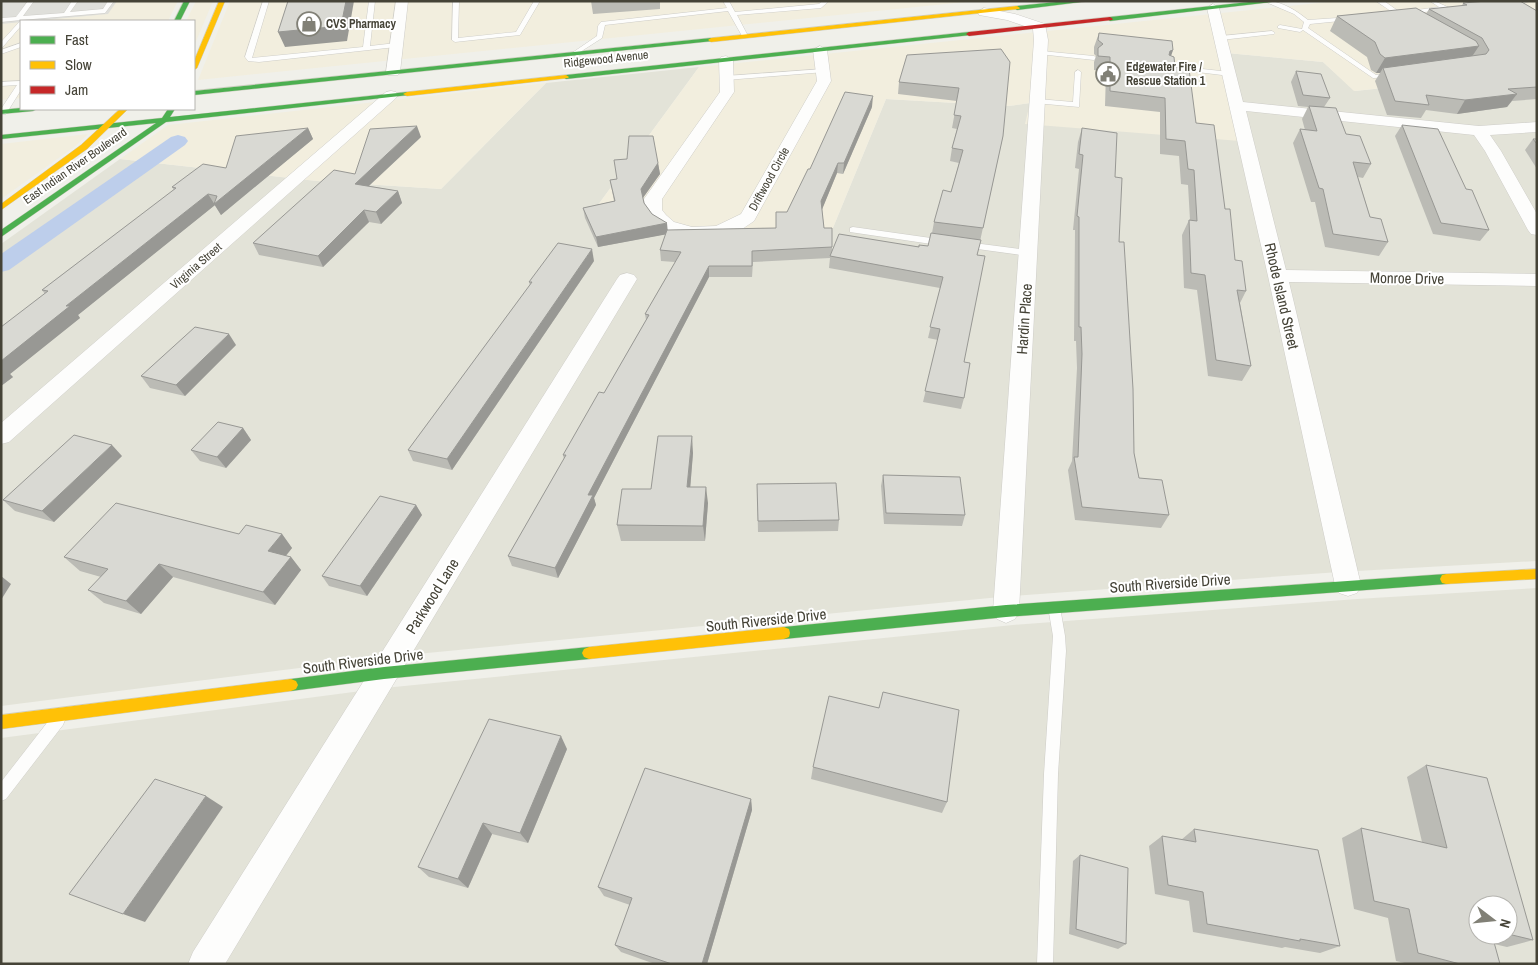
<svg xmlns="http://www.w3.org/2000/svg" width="1538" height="965" font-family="'Archivo Narrow',sans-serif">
<rect width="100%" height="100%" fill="#f0f0ea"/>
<g fill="#e3e3d8" fill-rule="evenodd">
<path d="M1227 53 1323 62 1355 91 1537 72V561L1339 572 1000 597 386 657 1 706V244L120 159 317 181 441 189 546 83 699 67 587 220 823 252 886 99 1009 106 1030 103 1026 124Z"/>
<path d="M1537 588V964H1V738L384 688 1013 625 1357 599ZM1478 905H1508V935H1478Z"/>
</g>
<g fill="#f2eede">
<path d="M1 1H178L168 21H21V98L1 100Z"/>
<path d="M196 1H213L194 46V21H186Z"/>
<path d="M230 1H975L198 80Z"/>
<path d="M1337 1H1537V72L1354 91 1323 62 1227 53 1240 141 1025 124 1030 103 1009 106 886 99 823 252 587 220 699 67Z"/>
<path d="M546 83 441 189 317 181 120 159 168 125Z"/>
<path d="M88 134 74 147 1 199V144Z"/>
</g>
<path fill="#dfdfda" d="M1 1H117L108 14 1 24Z"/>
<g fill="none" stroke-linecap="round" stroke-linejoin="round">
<path fill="#bdceeb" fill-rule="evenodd" d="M178 135 185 137 188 141 185 145 9 270 1 272V254L171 137Z"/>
<g stroke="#cecdc8" stroke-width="1">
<g id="lane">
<path d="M28 1H34L23 16 64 13 72 1H78L70 12 103 9 108 1H114L105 13 21 20 24 21H21V26L1 49V42L21 20 1 22V18L16 17Z"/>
<path d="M263 1H269L252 58 363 47 369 1H375L370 46 396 43 399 45 396 47 259 62 248 61 245 57Z"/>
<path d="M453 1H459L458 38 516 32 534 1H540L520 35 455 42 452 40Z"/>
<path d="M723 1H729L735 12 819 4 822 1H829L821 8 737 15 748 36 745 38 742 36 728 11 605 25 602 38 577 54 572 53 597 36 598 26 601 22 727 8Z"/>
<path d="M1267 1C1282 1 1297 11 1308 20L1352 17V19L1350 20 1310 24 1308 28 1376 75 1393 73 1396 75 1393 77 1373 78 1303 30 1300 32 1278 28V26L1280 25 1302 29 1304 22 1294 14 1268 3Z"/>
<path d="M1376 1H1384L1401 13 1387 15V13L1392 12Z"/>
<path d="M1430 1C1439 1 1444 7 1452 8 1455 8 1457 8 1460 9L1449 12 1444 10 1405 14 1402 12 1439 7Z"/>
<path d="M1514 1H1531L1507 6 1504 4Z"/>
<path d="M1272 31 1275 33 1274 34 1221 40 1218 38 1221 36Z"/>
<path d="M21 43V47L1 54V50Z"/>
<path d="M1041 51 1094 56 1097 58 1094 60 1039 54 1038 53Z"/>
<path d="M1175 66 1230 72 1233 74 1230 76 1173 69V67Z"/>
<path d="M823 69 826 71 825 72 726 80 723 78 726 76Z"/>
<path d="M1078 70 1081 72 1079 107 1035 103 1034 101 1038 99 1073 102 1075 72Z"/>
<path d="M21 81V90L6 114H1V109L17 85 1 86V82Z"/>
<path d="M853 227 945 240 949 243 945 246 850 232V228Z"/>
<path d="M966 242 1028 250 1032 253 1028 256 963 247V243Z"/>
<path d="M1054 602 1058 603 1060 607 1065 636 1066 651 1058 774 1053 964H1037L1044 774 1052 651 1053 636 1048 607 1050 603Z"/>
<path d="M58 713 63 715 65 720 63 725 6 799 1 801V782L53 715Z"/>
</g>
</g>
<g stroke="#cecdc8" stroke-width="1">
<g id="street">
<path d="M396 1H408L400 72 398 75H388L386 72Z"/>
<path d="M1213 4 1219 8 1243 102 1479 126 1537 122V132L1490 135 1501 151 1537 214V235L1531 234 1528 230 1485 151 1474 135 1246 111 1286 270 1537 274V286L1289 282 1361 585 1357 593 1348 596 1339 593 1335 585 1268 276 1207 8Z"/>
<path d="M984 8 1015 14 1045 24 1048 40 1019 611 1015 619 1006 623 997 619 993 611 1034 40 1033 29 1007 20 979 15 978 12Z"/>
<path d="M820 46 827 50 831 81 754 221C748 225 741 230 734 233 704 244 646 240 644 199L720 92 719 60 721 57 726 56 733 60 734 92 662 199V210L666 215 674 222 692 227 716 226 741 214 817 81 813 50Z"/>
<path d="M391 91 396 92 398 95 396 98 9 442 1 444V423L386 92Z"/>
<path d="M627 273 634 275 637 279 225 964H188L193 952 617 279 620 275Z"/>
</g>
</g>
<g stroke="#cecec1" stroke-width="1">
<g id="fast">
<path d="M184 1H190L180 21H174Z"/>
<path d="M1066 1H1089L1017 10 1014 8 1017 6Z"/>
<path d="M1258 1H1280L1110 21 1107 19 1110 17Z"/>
<path d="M969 32 971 33V35L566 79 563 77 566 75Z"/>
<path d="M711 38 714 40 713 41 194 95V91Z"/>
<path d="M407 92 411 94 409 95 166 122 1 237V230L156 123 1 139V135L162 118 168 109H175L170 117Z"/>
<path d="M21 108 37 109 33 111 1 114V110Z"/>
<path d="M1446 574 1450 575 1452 579 1450 583 1446 584 1006 617 784 639 779 637 778 633 779 629 784 627 1006 605Z"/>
<path d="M589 647 594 649 596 653 594 657 589 659 384 679 291 691 286 689 284 685 286 681 291 679 384 667Z"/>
</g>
</g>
<g stroke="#cecec1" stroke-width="1">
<g id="slow">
<path d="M219 1H225L197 68 194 70V61Z"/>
<path d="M1017 6 1020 8 1019 9 711 42 708 40 711 38Z"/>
<path d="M566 75 569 77 568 78 407 96 403 94 407 92Z"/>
<path d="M120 109H128L87 149 1 210V204L81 145Z"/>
<path d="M1537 569V579L1446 584 1442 583 1440 579 1442 575 1446 574Z"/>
<path d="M784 627 789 629 790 633 789 637 784 639 589 659 584 657 582 653 584 649 589 647Z"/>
<path d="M291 679 296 681 298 685 296 689 291 691 1 729V715Z"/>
</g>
</g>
<g stroke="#cecec1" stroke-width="1">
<path id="jam" d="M1110 17 1113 19 1112 20 969 36 966 34 969 32Z"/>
</g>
<use href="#lane" fill="#fdfdfc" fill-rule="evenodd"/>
<use href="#street" fill="#fdfdfc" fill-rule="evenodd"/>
<use href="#fast" fill="#4caf50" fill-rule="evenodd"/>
<use href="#slow" fill="#ffc107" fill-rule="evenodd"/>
<use href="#jam" fill="#c62828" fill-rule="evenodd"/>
</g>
<g fill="#bbbbb5" fill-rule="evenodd">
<path d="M591 1H660V9L593 14Z"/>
<path d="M1463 3 1537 11V99L1512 101 1507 107 1457 114 1426 110 1421 118 1387 115 1375 81 1380 73H1376L1371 70 1367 57 1330 31 1337 16 1426 14 1429 9 1462 6Z"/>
<path d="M1099 33 1173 50 1171 56 1196 123 1225 209 1235 260 1246 291 1240 303 1251 366 1242 381 1208 376 1197 290 1184 288 1182 235 1189 220H1190L1188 185 1181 184 1179 156 1160 154V112L1105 106 1106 72 1094 70V62L1096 56 1094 54V47Z"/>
<path d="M1001 49 1003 136 977 255 964 362V398L961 409 923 402 938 340 928 338 940 288 829 268 830 258 753 262 752 277H709L594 498 596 505 558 578 512 566 508 556 564 459 563 455 604 393 646 320 645 314 675 262 661 261 660 250 666 234 598 247 585 218 583 208 614 201 610 180 617 179 658 163 660 174 643 198 644 203 652 214 668 230 776 228 787 212 810 169 872 107 843 174 837 173 822 209 824 228 832 247V251L928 246 932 233 934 222 951 192 959 163 950 161 952 148 957 129 952 128 957 101 898 94 899 82Z"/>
<path d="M1296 71 1330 98 1324 107 1346 134 1371 164 1363 178 1358 177 1370 217 1388 242 1379 256 1325 247 1315 202H1311L1293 143 1300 129 1305 130 1302 119 1308 107 1298 106 1291 82Z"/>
<path d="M1402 125 1466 189 1489 230 1480 241 1433 234 1395 136Z"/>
<path d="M308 128 313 139 221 215 215 205 78 315 80 318 10 374 13 377 1 386 45 294 42 290 174 190 172 187 226 168Z"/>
<path d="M1082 128 1115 177 1134 453 1139 478 1169 515 1161 528 1075 520 1068 470 1072 461 1077 368 1076 341H1074L1075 230H1073L1079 169 1075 168 1078 142Z"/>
<path d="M421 137 369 186 398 191 402 203 381 224 369 222 323 267 259 255 253 243 355 174Z"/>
<path d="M1533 139H1537V169L1525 150Z"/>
<path d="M594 261 452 470 413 461 408 450 530 285 529 282Z"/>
<path d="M236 345 185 396 150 388 141 376Z"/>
<path d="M243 428 251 440 226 468 200 461 191 450Z"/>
<path d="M693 453 690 487 708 503 705 541H621L617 525 651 489Z"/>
<path d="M122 456 54 522 15 511 3 500Z"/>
<path d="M883 475 965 515 962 526 884 524 881 486Z"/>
<path d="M757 484 839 520 838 531 758 532Z"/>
<path d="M416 505 422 515 367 596 329 586 322 576Z"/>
<path d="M239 534H282L292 548 286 556 291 557 301 570 275 605 173 577 141 614 104 603 88 590 101 577 80 571 64 557Z"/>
<path d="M567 749 528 843 492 834 468 888 429 877 418 867Z"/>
<path d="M1426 765 1533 940 1507 947 1494 944 1500 964H1409L1396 961 1388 918 1354 909 1342 838 1361 828 1422 842 1407 777ZM1508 905V935H1478Z"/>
<path d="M813 767 947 802 942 813 811 779Z"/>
<path d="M751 799 752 810 707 964H655L621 952 615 945 630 905 604 896 598 887Z"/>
<path d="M1194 829 1340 946 1320 953 1285 947 1282 948 1193 932 1189 901 1155 894 1149 846 1162 836 1181 840Z"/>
<path d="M1080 855 1126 944 1118 949 1069 934 1073 861Z"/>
</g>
<g fill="#989894">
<path d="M346 1H354L347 41 285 47 278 32Z"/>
<path d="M1479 46 1469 61 1383 68 1380 73H1376L1385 58Z"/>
<path d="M1173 50 1168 64 1170 51Z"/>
<path d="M1517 94 1507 107 1457 114 1465 100Z"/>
<path d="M873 96 872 107 843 174 844 163Z"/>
<path d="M417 126 421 137 359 195 355 184Z"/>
<path d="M308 128 313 139 221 215 214 204Z"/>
<path d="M658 163 660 174 642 199 641 189Z"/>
<path d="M838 163 837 173 821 212V201Z"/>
<path d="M398 191 402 203 381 224 376 212Z"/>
<path d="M208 194 215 205 78 315 80 318 10 374 13 377 1 386V361L66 306Z"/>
<path d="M364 210 369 222 323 267 318 256Z"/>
<path d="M667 223 668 234 598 247 596 237Z"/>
<path d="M592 249 594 261 452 470 447 459Z"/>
<path d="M709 266V277L594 498 596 505 558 578 555 568 588 495Z"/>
<path d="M229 334 236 345 185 396 176 385Z"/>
<path d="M243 428 251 440 226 468 217 457Z"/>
<path d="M692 436 693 453 689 503 687 487Z"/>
<path d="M112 445 122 456 54 522 42 511Z"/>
<path d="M706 487 708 503 705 541 703 526Z"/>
<path d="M416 505 422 515 367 596 360 586Z"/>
<path d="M282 534 292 548 279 564 268 551Z"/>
<path d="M291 557 301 570 275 605 263 592Z"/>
<path d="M159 564 173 577 141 614 126 601Z"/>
<path d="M1 576 11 584 1 600Z"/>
<path d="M561 736 567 749 528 843 520 833Z"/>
<path d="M206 796 223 807 145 922 123 914Z"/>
<path d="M751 799 752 810 707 964H702Z"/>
<path d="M483 823 492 834 468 888 458 879Z"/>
</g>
<g fill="#d9d9d3" stroke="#989894">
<path d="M288 1H346L341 26 278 32Z"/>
<path d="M1487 1H1520L1537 11V87L1508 89 1517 94 1465 100 1426 95 1429 105 1395 101 1383 68 1486 54 1489 50 1482 38 1429 9 1467 5 1463 3Z"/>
<path d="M1416 8 1476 41 1479 46 1385 58 1380 54 1375 42 1337 16Z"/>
<path d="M1099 33 1172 41 1173 50 1170 51 1169 55 1174 57 1175 67 1189 69 1196 123 1214 125 1225 209H1230L1235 260 1242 261 1246 291 1237 290 1251 366 1216 360 1205 275 1191 273 1189 220 1197 221 1194 170 1188 169 1185 141 1166 139 1165 98 1110 91V57L1098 56V48L1103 44 1098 40Z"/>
<path d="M1001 49 1010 62 1003 136 983 228 934 222 943 190 951 192 963 150 952 148 961 116 954 115 959 88 899 82 907 55Z"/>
<path d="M1296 71 1321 74 1330 98 1303 95Z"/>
<path d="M845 92 873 96 844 163H838L821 201 824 228H832V247L752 251V266H709L588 495H593L555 568 508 556 566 455H563L599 392 604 393 649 315 645 314 681 252 660 250 667 230 776 228V212H787L808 169H810Z"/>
<path d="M1309 106 1336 108 1346 134 1360 136 1371 164 1353 162 1370 217 1381 219 1388 242 1333 234 1323 189 1319 188 1300 129 1317 131Z"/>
<path d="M1402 125 1438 129 1466 189 1472 190 1489 230 1441 223Z"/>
<path d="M417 126 355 184 398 191 376 212 364 210 318 256 253 243 334 170 355 174 370 129Z"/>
<path d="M308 128 214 204 217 196 208 194 66 306H70L1 361V327L48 291 42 290 176 188 172 187 203 164 226 168 236 136Z"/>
<path d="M1082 128 1117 133 1115 177 1122 178 1119 242H1124L1133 389 1134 453 1139 478 1162 480 1169 515 1082 507 1074 457H1078L1082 354 1081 327H1079V217L1077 216 1083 155 1079 154Z"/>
<path d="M629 136H653L658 163 641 189 644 203 652 214 667 223 596 237 583 208 615 201 610 180 617 179 614 160 627 159Z"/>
<path d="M1533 139H1537V144Z"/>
<path d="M931 233 981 240 977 255 985 256 964 362 970 363 964 398 925 391 940 329 930 327 943 277 830 256 839 234 919 247V245L928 246Z"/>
<path d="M558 243 592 249 447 459 408 450 532 282H529Z"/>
<path d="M195 327 229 334 176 385 141 376Z"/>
<path d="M218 422 243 428 217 457 191 450Z"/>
<path d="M74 435 112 445 42 511 3 500Z"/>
<path d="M658 436H692L687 487H706L703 526 617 525 622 489H651Z"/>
<path d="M883 475 960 477 965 515 886 513Z"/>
<path d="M836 483 839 520 758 521 757 484Z"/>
<path d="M380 496 416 505 360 586 322 576Z"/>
<path d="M116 503 239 534 246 525 282 534 268 551 291 557 263 592 159 564 126 601 88 590 108 569 64 557Z"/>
<path d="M883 692 959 710 947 802 813 767 829 696 879 708Z"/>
<path d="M489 719 561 736 520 833 483 823 458 879 418 867Z"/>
<path d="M1426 765 1487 778 1533 940 1508 934V905H1478V935H1492L1500 964H1460L1418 953 1409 909 1374 901 1361 828 1447 848Z"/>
<path d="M645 768 751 799 702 964H672L615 945 632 898 598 887Z"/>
<path d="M155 779 206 796 123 914 69 894Z"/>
<path d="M1194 829 1318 850 1340 946 1300 939V941L1207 924 1203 892 1168 885 1162 836 1196 842Z"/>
<path d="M1080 855 1128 868 1126 944 1076 929Z"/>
</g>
<defs>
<g id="shop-ring" transform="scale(1.25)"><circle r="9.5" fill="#fff" stroke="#818076" stroke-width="1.5"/><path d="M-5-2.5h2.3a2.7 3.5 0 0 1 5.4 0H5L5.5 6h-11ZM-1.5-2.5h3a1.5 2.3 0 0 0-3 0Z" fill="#818076"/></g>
<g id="civic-ring" transform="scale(1.25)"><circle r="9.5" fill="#fff" stroke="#818076" stroke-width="1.5"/><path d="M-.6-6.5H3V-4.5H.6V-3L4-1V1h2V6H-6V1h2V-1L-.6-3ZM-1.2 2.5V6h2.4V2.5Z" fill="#818076"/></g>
</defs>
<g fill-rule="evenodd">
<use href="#shop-ring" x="309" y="24"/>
<use href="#civic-ring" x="1108" y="74"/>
</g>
<g text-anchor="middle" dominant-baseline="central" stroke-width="4" stroke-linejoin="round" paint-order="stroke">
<g font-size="12" font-weight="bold" fill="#454337" stroke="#fff" text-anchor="start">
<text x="326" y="24">CVS Pharmacy</text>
<text x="1126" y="67">Edgewater Fire /<tspan x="1126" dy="14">Rescue Station 1</tspan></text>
</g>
<g font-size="12" fill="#454337" stroke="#fff">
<text transform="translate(606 59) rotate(-6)">Ridgewood Avenue</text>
<text transform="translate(75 166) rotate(-35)">East Indian River Boulevard</text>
<text transform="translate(769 179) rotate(-61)">Driftwood Circle</text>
<text transform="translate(196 266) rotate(-41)">Virginia Street</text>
</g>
<g font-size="15" fill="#454337" stroke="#fff">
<text transform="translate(1407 278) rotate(1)">Monroe Drive</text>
<text transform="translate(1282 296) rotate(77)">Rhode Island Street</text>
<text transform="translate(1024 319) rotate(-86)">Hardin Place</text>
<text transform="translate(1170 583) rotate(-4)">South Riverside Drive</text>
<text transform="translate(432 596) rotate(-58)">Parkwood Lane</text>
<text transform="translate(766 620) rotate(-6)">South Riverside Drive</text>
<text transform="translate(363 661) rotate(-7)">South Riverside Drive</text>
</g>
</g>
<rect width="1538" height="965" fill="none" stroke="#454337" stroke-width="5"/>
<rect x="20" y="20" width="175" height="90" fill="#ffffff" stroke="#b5b4af"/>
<rect x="30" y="36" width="25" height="8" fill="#4caf50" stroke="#b5b4af"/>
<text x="65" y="45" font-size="15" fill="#454337">Fast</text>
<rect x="30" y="61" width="25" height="8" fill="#ffc107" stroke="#b5b4af"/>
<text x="65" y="70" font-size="15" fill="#454337">Slow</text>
<rect x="30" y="86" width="25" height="8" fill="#c62828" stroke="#b5b4af"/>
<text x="65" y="95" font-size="15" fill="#454337">Jam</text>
<g transform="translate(1493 920) rotate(106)"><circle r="24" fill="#ffffff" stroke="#b5b4af"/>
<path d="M0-4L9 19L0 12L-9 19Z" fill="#818076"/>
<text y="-8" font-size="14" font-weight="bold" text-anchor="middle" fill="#454337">N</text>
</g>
</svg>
